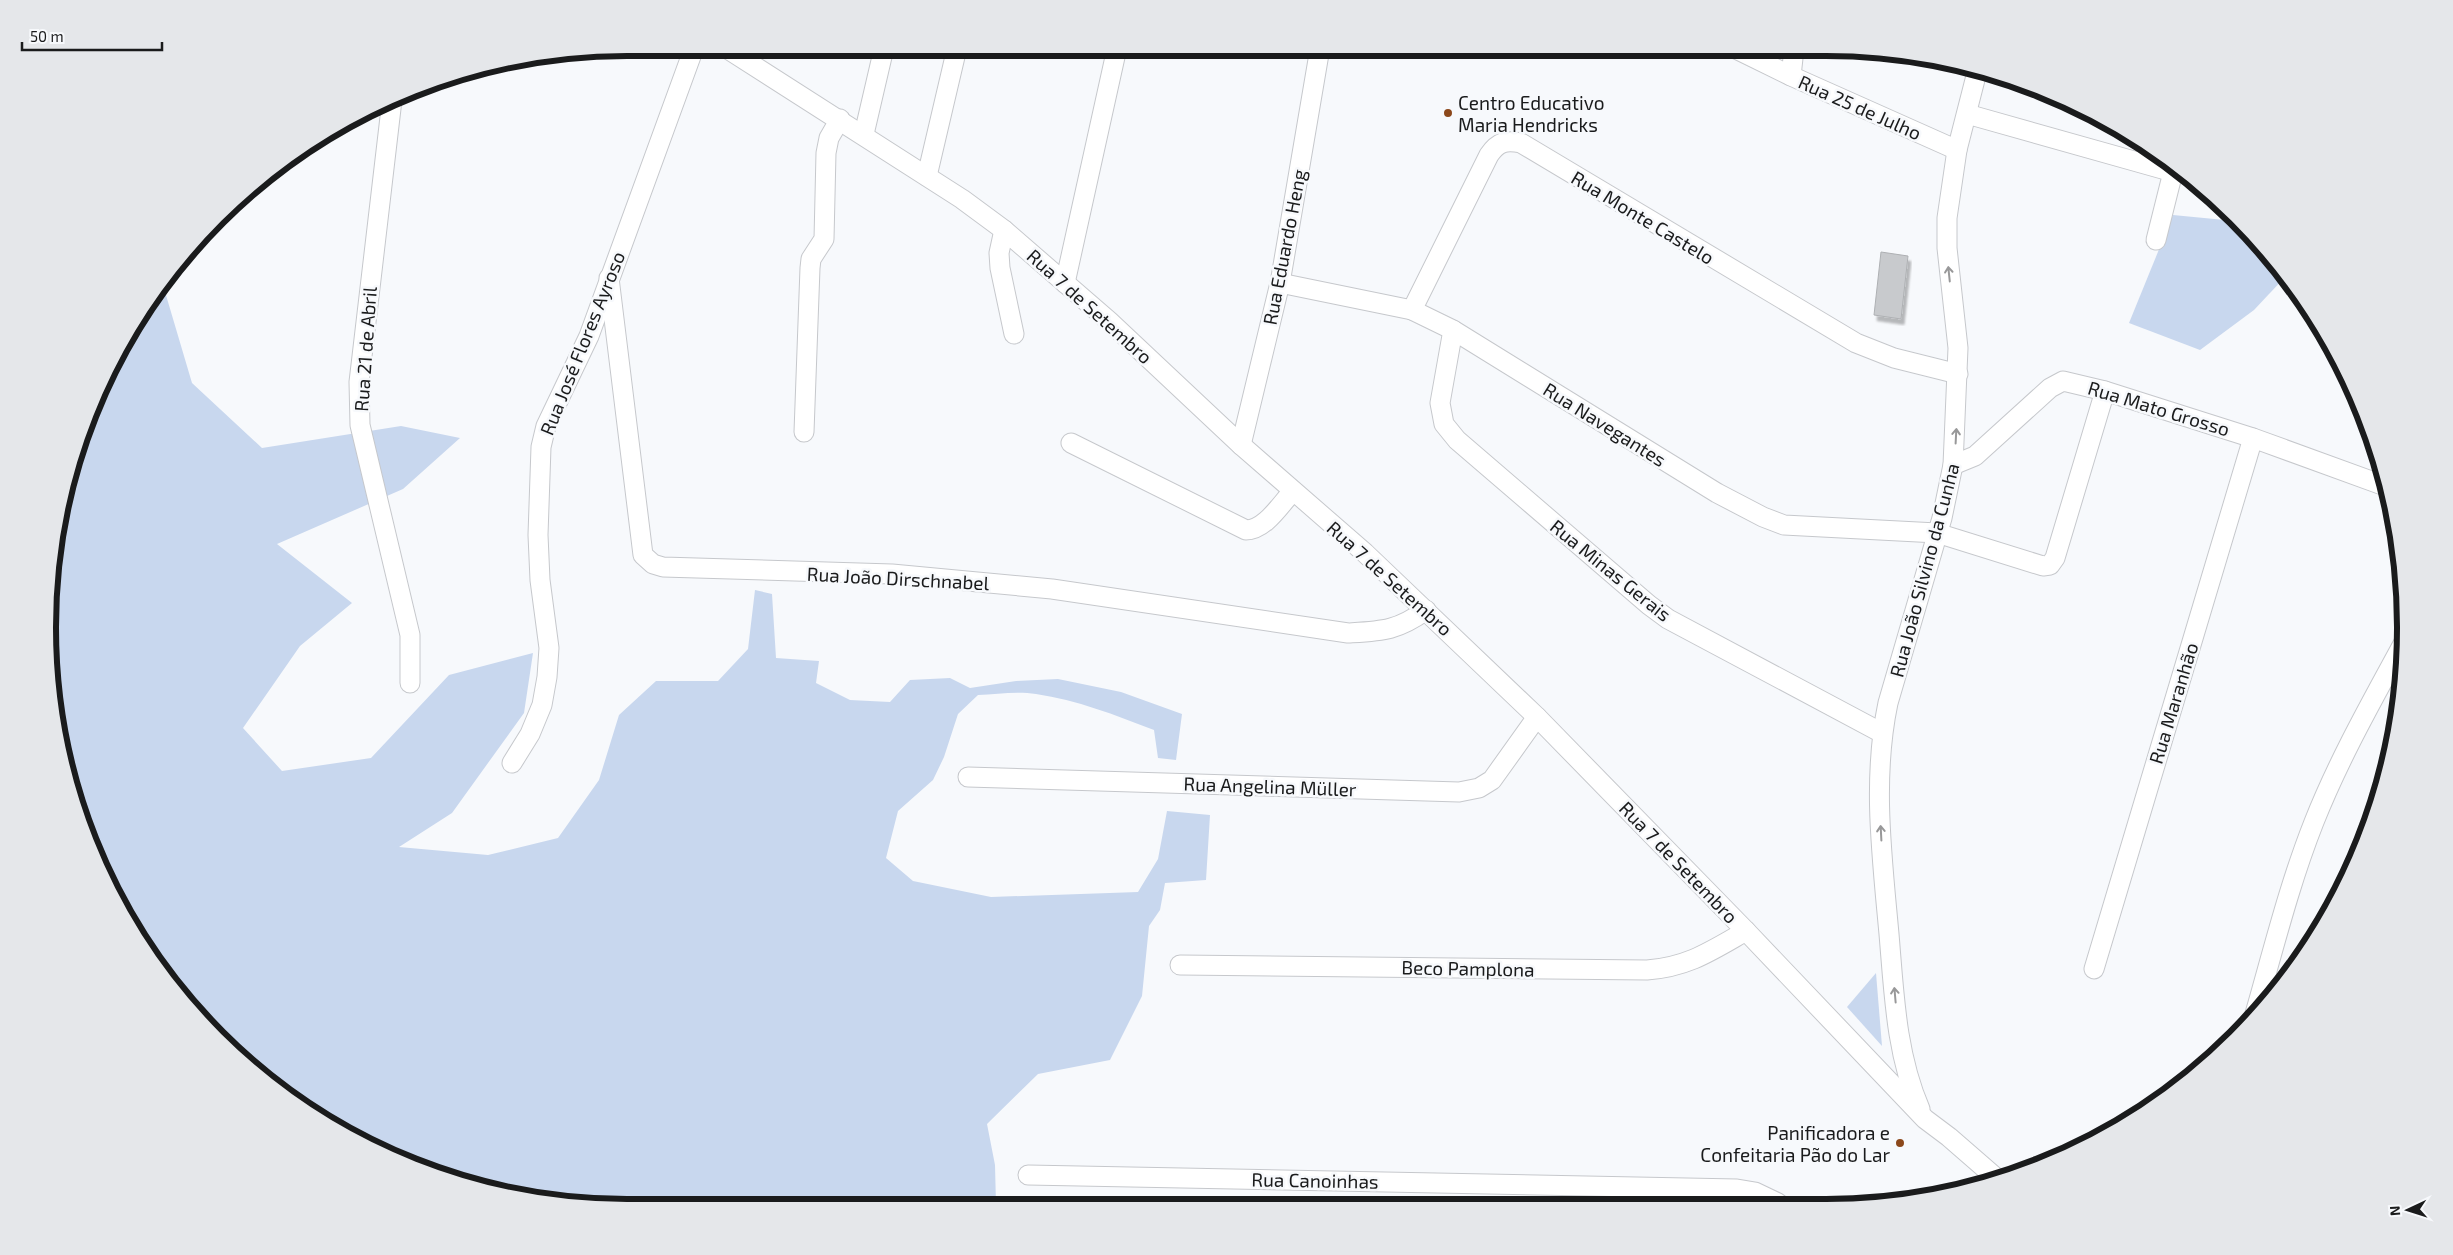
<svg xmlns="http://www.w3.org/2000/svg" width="2453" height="1255" font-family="'Exo 2',sans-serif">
<defs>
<filter id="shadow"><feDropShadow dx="3" dy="5.5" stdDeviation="1" flood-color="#0004"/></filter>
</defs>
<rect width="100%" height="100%" fill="#f7f9fc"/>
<g fill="#c8d7ee">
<path d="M2173 215 2235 221 2261 245 2285 277 2254 310 2200 350 2129 323Z"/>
<path d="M163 285 192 383 262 448 401 426 460 438 403 489 277 544 352 603 300 646 243 728 282 771 371 758 449 675 533 653 524 713 452 813 399 847 488 855 558 838 599 780 619 715 656 681H718L748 649 755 590 772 594 776 658 819 661 816 683 850 700 890 702 910 680 950 678 970 688 1016 681 1058 679 1121 692 1182 714 1176 760 1158 758 1154 730C1115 715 1077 700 1036 694 1018 691 997 694 978 695L958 714 944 757 933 780 898 811 886 858 913 881 991 897 1138 892 1158 859 1167 811 1210 815 1206 880 1165 883 1160 910 1149 926 1142 996 1110 1060 1038 1074 987 1124 995 1165 996 1205 590 1206 478 1188 371 1148 305 1110 218 1038 167 980 107 884 78 814 53 703 48 627 59 514 92 406 125 337Z"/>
<path d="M1876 973 1882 1046 1847 1007Z"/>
</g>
<path fill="#c8cacd" stroke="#aeb0b3" filter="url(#shadow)" d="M1881 252 1908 256 1901 319 1874 315Z"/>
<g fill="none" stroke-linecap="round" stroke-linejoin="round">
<g stroke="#c6c8cc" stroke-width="21">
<g id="minor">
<path d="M726 48 962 199 1004 230 1109 321 1241 445 1365 553 1537 717 1746 931 1925 1119 1949 1137 1995 1177"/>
<path d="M1736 49 1791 76 1957 150"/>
<path d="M1791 76 1794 49"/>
<path d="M392 100 359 382 360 425 410 635V683"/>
<path d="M1967 114 2173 172 2175 165"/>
<path d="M864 134 884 48"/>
<path d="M927 176 957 48"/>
<path d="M1004 230 999 253 1000 268 1014 334"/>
<path d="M2156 240 2173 172"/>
<path d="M609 278 643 555 653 564 663 567 892 574 1052 589 1348 633C1382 631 1397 631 1426 610"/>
<path d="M1065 283 1117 48"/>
<path d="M1280 283 1412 310 1453 330 1717 493 1763 517 1784 525 1937 533 2043 566 2050 565 2055 558 2105 391"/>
<path d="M1412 310 1489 155C1498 142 1505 140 1521 143L1856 343 1894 358 1958 374"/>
<path d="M1453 330 1440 403 1444 424 1457 440 1649 605 1668 619 1882 733"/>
<path d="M804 432 810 268 811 259 824 239 826 153 829 138 840 119"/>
<path d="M1071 443 1246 530C1265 530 1280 505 1293 491"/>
<path d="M1241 445 1280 283 1320 48"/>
<path d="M1953 465 1975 456 2050 388 2063 381 2105 391 2253 438 2385 486"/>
<path d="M512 763 530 734 542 705 547 677 549 648 540 580 538 535 541 447 546 426 589 336 694 48"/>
<path d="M968 777 1459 792 1479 788 1492 780 1537 717"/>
<path d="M1180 965 1647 970C1688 967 1711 951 1746 931"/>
<path d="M2094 969 2253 438"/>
<path d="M2254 1017C2273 951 2289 885 2314 822 2339 759 2372 701 2404 642"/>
<path d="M1920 1109C1896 1054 1894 993 1889 934 1882 857 1872 779 1888 703L1942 518 1953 465 1958 348 1947 248V218L1957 150 1978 68"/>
<path d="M1028 1175 1737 1189 1755 1192 1778 1203"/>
</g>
</g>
<use href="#minor" stroke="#fff" stroke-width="19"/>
</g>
<defs><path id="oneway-shaft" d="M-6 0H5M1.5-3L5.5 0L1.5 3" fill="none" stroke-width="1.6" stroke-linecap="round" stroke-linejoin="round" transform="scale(1.25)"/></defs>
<g stroke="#989899">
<use href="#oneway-shaft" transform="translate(1949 274) rotate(-96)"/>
<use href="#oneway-shaft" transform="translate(1956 436) rotate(-87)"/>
<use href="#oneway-shaft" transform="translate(1881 833) rotate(-93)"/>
<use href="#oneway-shaft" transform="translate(1895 995) rotate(-95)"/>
</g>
<g fill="#8c481b" stroke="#f7f9fc" stroke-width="2">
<circle cx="1448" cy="113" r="5"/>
<circle cx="1900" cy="1143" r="5"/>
</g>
<g text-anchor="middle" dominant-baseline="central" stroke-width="5" stroke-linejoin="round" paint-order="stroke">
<g font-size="19" fill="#1a1b1c" stroke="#f7f9fc" text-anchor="start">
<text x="1458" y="102">Centro Educativo<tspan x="1458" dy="22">Maria Hendricks</tspan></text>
<text x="1890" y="1132" text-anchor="end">Panificadora e<tspan x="1890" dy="22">Confeitaria Pão do Lar</tspan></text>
</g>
<g font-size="19" fill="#1a1b1c" stroke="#f7f9fc">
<text transform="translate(1860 107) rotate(24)">Rua 25 de Julho</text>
<text transform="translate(1643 217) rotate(31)">Rua Monte Castelo</text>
<text transform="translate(1284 247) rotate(-79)">Rua Eduardo Heng</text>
<text transform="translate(1090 306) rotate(42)">Rua 7 de Setembro</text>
<text transform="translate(582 343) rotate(-68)">Rua José Flores Ayroso</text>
<text transform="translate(365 349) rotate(-86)">Rua 21 de Abril</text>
<text transform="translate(2159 408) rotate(17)">Rua Mato Grosso</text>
<text transform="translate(1605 424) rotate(32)">Rua Navegantes</text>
<text transform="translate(1611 570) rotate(39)">Rua Minas Gerais</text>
<text transform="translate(1924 570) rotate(-75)">Rua João Silvino da Cunha</text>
<text transform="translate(898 578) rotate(3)">Rua João Dirschnabel</text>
<text transform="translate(1390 578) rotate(42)">Rua 7 de Setembro</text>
<text transform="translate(2173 703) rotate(-73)">Rua Maranhão</text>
<text transform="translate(1270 786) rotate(2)">Rua Angelina Müller</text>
<text transform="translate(1679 862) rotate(46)">Rua 7 de Setembro</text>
<text transform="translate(1468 968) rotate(1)">Beco Pamplona</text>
<text transform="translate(1315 1180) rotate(1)">Rua Canoinhas</text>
</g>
</g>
<path d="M0 0H2453V1255H0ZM627 56H1826A571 571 0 0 1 2397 627V628A571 571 0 0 1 1826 1199H627A571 571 0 0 1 56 628V627A571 571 0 0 1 627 56Z" fill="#e5e7ea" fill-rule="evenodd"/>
<path fill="none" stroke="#1a1b1c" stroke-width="6" d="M627 56H1826A571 571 0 0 1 2397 627V628A571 571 0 0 1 1826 1199H627A571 571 0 0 1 56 628V627A571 571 0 0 1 627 56Z"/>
<g transform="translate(2408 1210) rotate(266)" stroke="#f7f9fc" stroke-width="4" paint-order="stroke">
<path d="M0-4L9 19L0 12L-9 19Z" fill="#1a1b1c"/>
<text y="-8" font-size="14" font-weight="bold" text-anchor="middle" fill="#1a1b1c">N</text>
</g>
<path d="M22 42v8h140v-8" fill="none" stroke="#1a1b1c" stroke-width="2.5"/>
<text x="30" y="42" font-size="15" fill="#1a1b1c" stroke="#f7f9fc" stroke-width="4" paint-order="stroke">50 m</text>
</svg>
